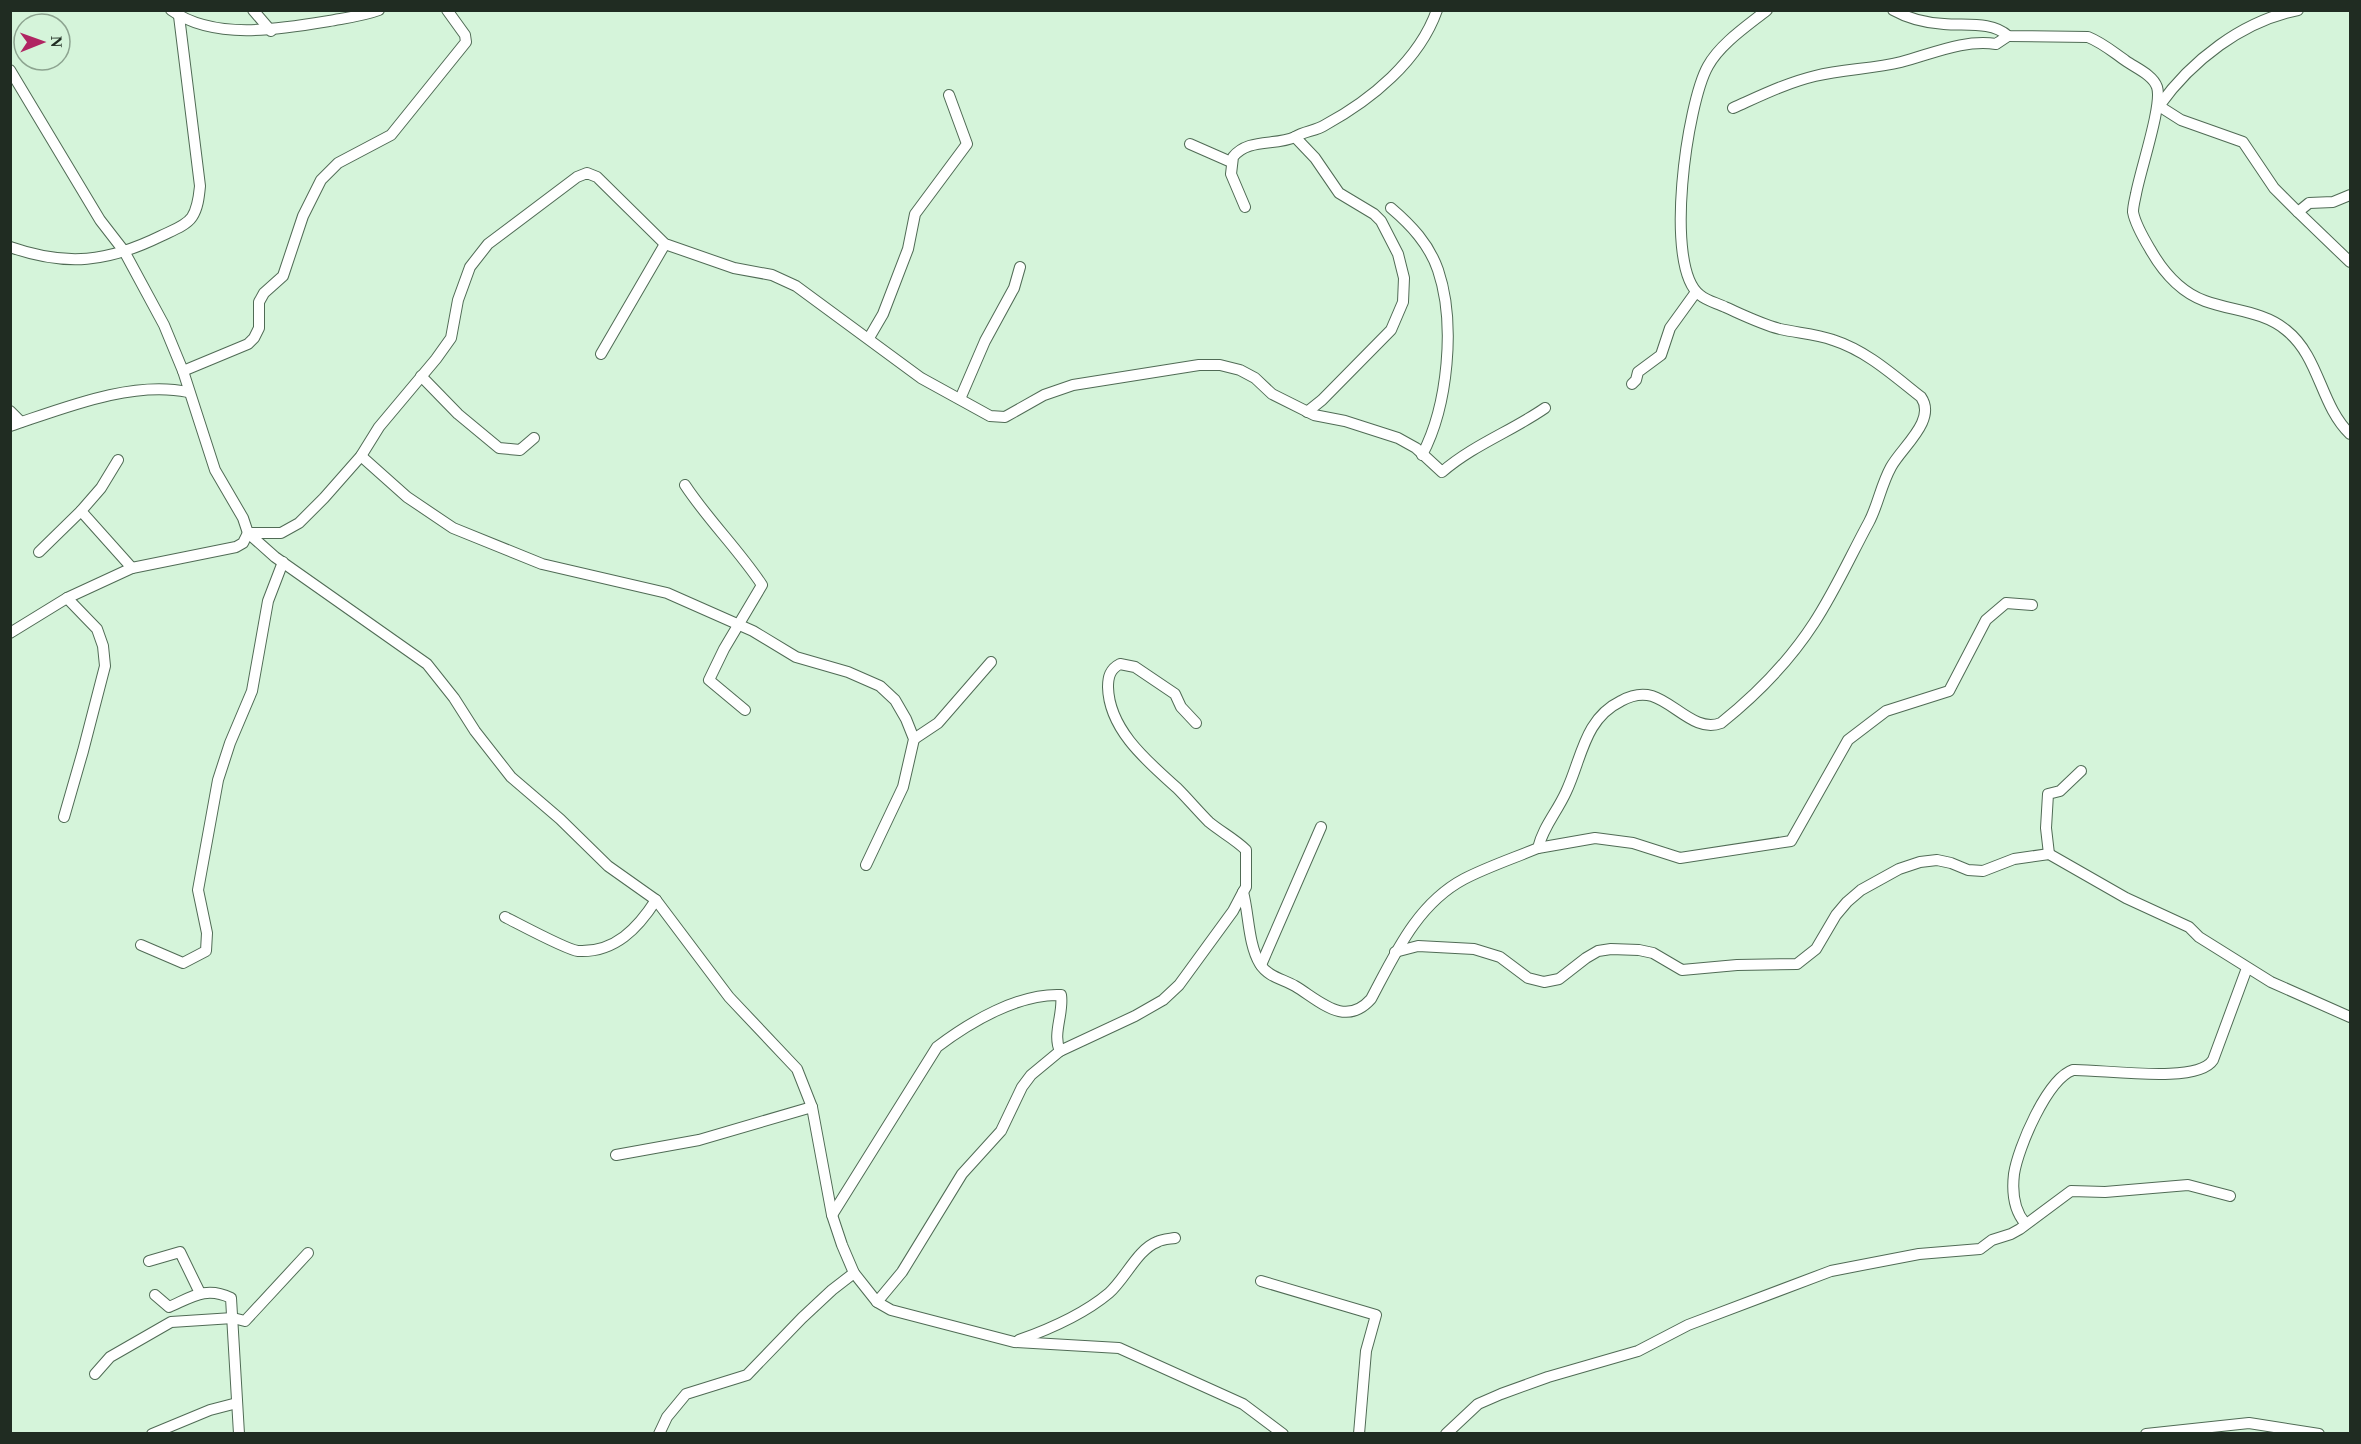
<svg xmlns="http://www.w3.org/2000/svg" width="2361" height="1444" font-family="'Times New Roman',serif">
<rect width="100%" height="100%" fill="#d5f4da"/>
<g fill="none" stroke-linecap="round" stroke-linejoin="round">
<g stroke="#506b55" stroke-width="12">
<g id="street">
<path d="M171 10C214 41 281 29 329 21 345 18 363 16 379 10"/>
<path d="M253 10 271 31"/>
<path d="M1893 10C1909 19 1926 23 1944 24 1965 26 1992 21 2008 36L2088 37C2103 43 2113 52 2126 61 2136 68 2153 75 2157 87 2163 104 2140 171 2136 194 2135 199 2133 206 2133 212 2135 223 2144 239 2150 249 2163 272 2180 292 2205 301 2232 311 2263 311 2286 330 2320 357 2320 405 2350 434"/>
<path d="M2298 10C2242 21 2191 61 2159 106L2181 120 2243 142 2274 188 2298 212 2309 203 2333 202 2350 195"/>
<path d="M10 70 100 220 124 251 164 325 183 371 215 470 243 518 248 533 275 557 427 664 454 698 475 731 511 777 560 819 608 866 656 900 729 997 797 1069 812 1107 832 1215 842 1245 854 1273 877 1302 891 1310 1014 1342 1119 1348 1243 1404 1283 1434"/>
<path d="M1733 108C1760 96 1786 83 1815 76 1843 69 1873 69 1901 62 1932 54 1964 39 1996 44L2008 36"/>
<path d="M1190 144 1231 162"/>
<path d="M1245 207 1231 174 1233 157C1248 138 1275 146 1295 137"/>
<path d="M1391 208C1411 225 1429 244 1438 270 1456 323 1448 406 1422 455"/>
<path d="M2298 212 2350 262"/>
<path d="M10 247C67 267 108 262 161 236 171 231 186 226 192 217 198 208 199 196 200 186L179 16"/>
<path d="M869 338 883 314 908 249 915 214 967 144 949 95"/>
<path d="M601 354 665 244"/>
<path d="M183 371 248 344 254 338 259 328V302L264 293 283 276 303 216 321 180 338 163 391 135 466 42 465 35 447 10"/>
<path d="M421 376 458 414 499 448 520 450 534 438"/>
<path d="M1632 384 1636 380 1638 372 1661 355 1670 328 1696 292"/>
<path d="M960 399 985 341 1014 288 1020 267"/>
<path d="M10 411 21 422"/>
<path d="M1307 412 1322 400 1391 330 1403 302 1404 278 1398 254 1381 221 1374 214 1339 193 1315 158 1295 137C1304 131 1316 131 1325 125 1371 100 1419 61 1437 10"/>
<path d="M10 426C64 408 132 380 188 392"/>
<path d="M361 456 407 497 453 528 542 564 667 593 753 631 796 657 848 672 880 686 895 700 906 719 914 739 903 787 866 865"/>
<path d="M118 460 101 488 81 511 132 568"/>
<path d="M685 485C708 520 739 550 762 585L724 649 709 680 745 710"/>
<path d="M248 533H281L299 523 324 498 361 456 379 427 436 359 451 338 458 300 470 267 488 244 577 177 587 173 597 177 665 244 734 268 772 275 796 286 921 378 990 416 1005 417 1044 395 1073 385 1199 365H1220L1240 370 1255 378 1272 394 1314 415 1345 421 1398 438 1416 448 1442 472C1473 445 1512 431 1545 408"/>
<path d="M39 552 81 511"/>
<path d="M10 633 67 598 132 568 236 547 243 543 248 533"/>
<path d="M1196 723 1181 707 1175 694 1135 667 1120 664C1110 669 1108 677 1108 687 1109 730 1148 762 1177 788 1188 799 1198 811 1209 822 1221 832 1235 839 1246 850V887L1243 892"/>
<path d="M914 739 938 723 991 662"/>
<path d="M64 817 83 751 105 666 103 646 97 629 67 598"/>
<path d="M1538 848 1595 838 1633 843 1680 858 1791 841 1848 740 1886 711 1949 691 1986 620 2006 603 2032 605"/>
<path d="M2049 854 2046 828 2048 794 2060 791 2081 771"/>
<path d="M505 917C519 924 567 950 578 951 615 953 638 928 656 900"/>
<path d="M141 945 183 963 206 951 207 933 198 890 218 780 230 743 252 691 268 601 283 562"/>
<path d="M1395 952 1418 946 1474 949 1500 957 1528 978 1544 982 1559 979 1586 958 1598 951 1611 949 1639 950 1653 953 1682 970 1737 965 1797 964 1816 949 1836 915 1847 902 1861 890 1899 869 1920 862 1937 860 1951 863 1968 870 1983 871 2014 859 2049 854 2126 898 2189 927 2199 937 2271 982 2350 1017"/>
<path d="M1261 965 1321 827"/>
<path d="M616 1155 699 1140 812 1107"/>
<path d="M832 1215 937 1047C970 1022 1019 993 1061 995 1064 1013 1052 1034 1060 1051"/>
<path d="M2025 1223C2014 1210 2012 1191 2014 1174 2018 1148 2047 1079 2073 1070 2102 1069 2197 1085 2213 1060L2247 968"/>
<path d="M149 1261 180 1252 200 1293"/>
<path d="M1261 1281 1376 1315 1366 1351 1359 1434"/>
<path d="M155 1295 169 1307C192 1297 206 1286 231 1298L239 1434"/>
<path d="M877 1302 902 1272 962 1174 1001 1131 1022 1087 1031 1075 1060 1051 1135 1016 1163 1000 1179 985 1233 911 1243 892C1249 914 1248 944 1260 964 1268 977 1283 979 1295 986 1320 1001 1345 1028 1371 999 1395 954 1417 904 1464 879 1487 867 1514 858 1538 848 1543 827 1557 812 1566 792 1582 758 1584 719 1621 701 1630 696 1641 693 1652 696 1675 703 1696 733 1721 723 1756 695 1790 660 1814 623 1835 591 1851 555 1869 522 1878 505 1881 485 1891 467 1902 447 1937 420 1921 397 1893 375 1867 351 1833 340 1816 334 1798 333 1780 329 1761 324 1743 315 1725 307 1717 303 1707 301 1700 295 1663 268 1687 103 1708 66 1720 44 1747 26 1767 10"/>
<path d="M1019 1340C1050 1329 1084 1314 1109 1293 1125 1279 1138 1249 1157 1242 1162 1239 1169 1239 1175 1238"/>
<path d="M95 1374 110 1357 171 1322 233 1318 245 1321 308 1253"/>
<path d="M152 1434 210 1410 237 1403"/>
<path d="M659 1434 667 1417 686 1394 747 1375 802 1318 832 1290 854 1273"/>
<path d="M1446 1434 1478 1404 1501 1394 1548 1377 1638 1351 1688 1325 1831 1271 1919 1254 1980 1249 1992 1240 2011 1234 2020 1229 2071 1191 2105 1192 2188 1185 2230 1196"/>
<path d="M2146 1434 2249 1423 2319 1434"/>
</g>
</g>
<use href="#street" stroke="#fff" stroke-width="10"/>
</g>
<rect width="2361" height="1444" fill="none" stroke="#202c22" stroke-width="24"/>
<g transform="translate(42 42) rotate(89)"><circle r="28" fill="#d5f4da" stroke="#8da490" stroke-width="1.5"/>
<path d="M0-4.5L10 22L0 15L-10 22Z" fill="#b02562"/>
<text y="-9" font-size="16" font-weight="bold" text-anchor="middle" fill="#202c22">N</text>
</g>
</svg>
